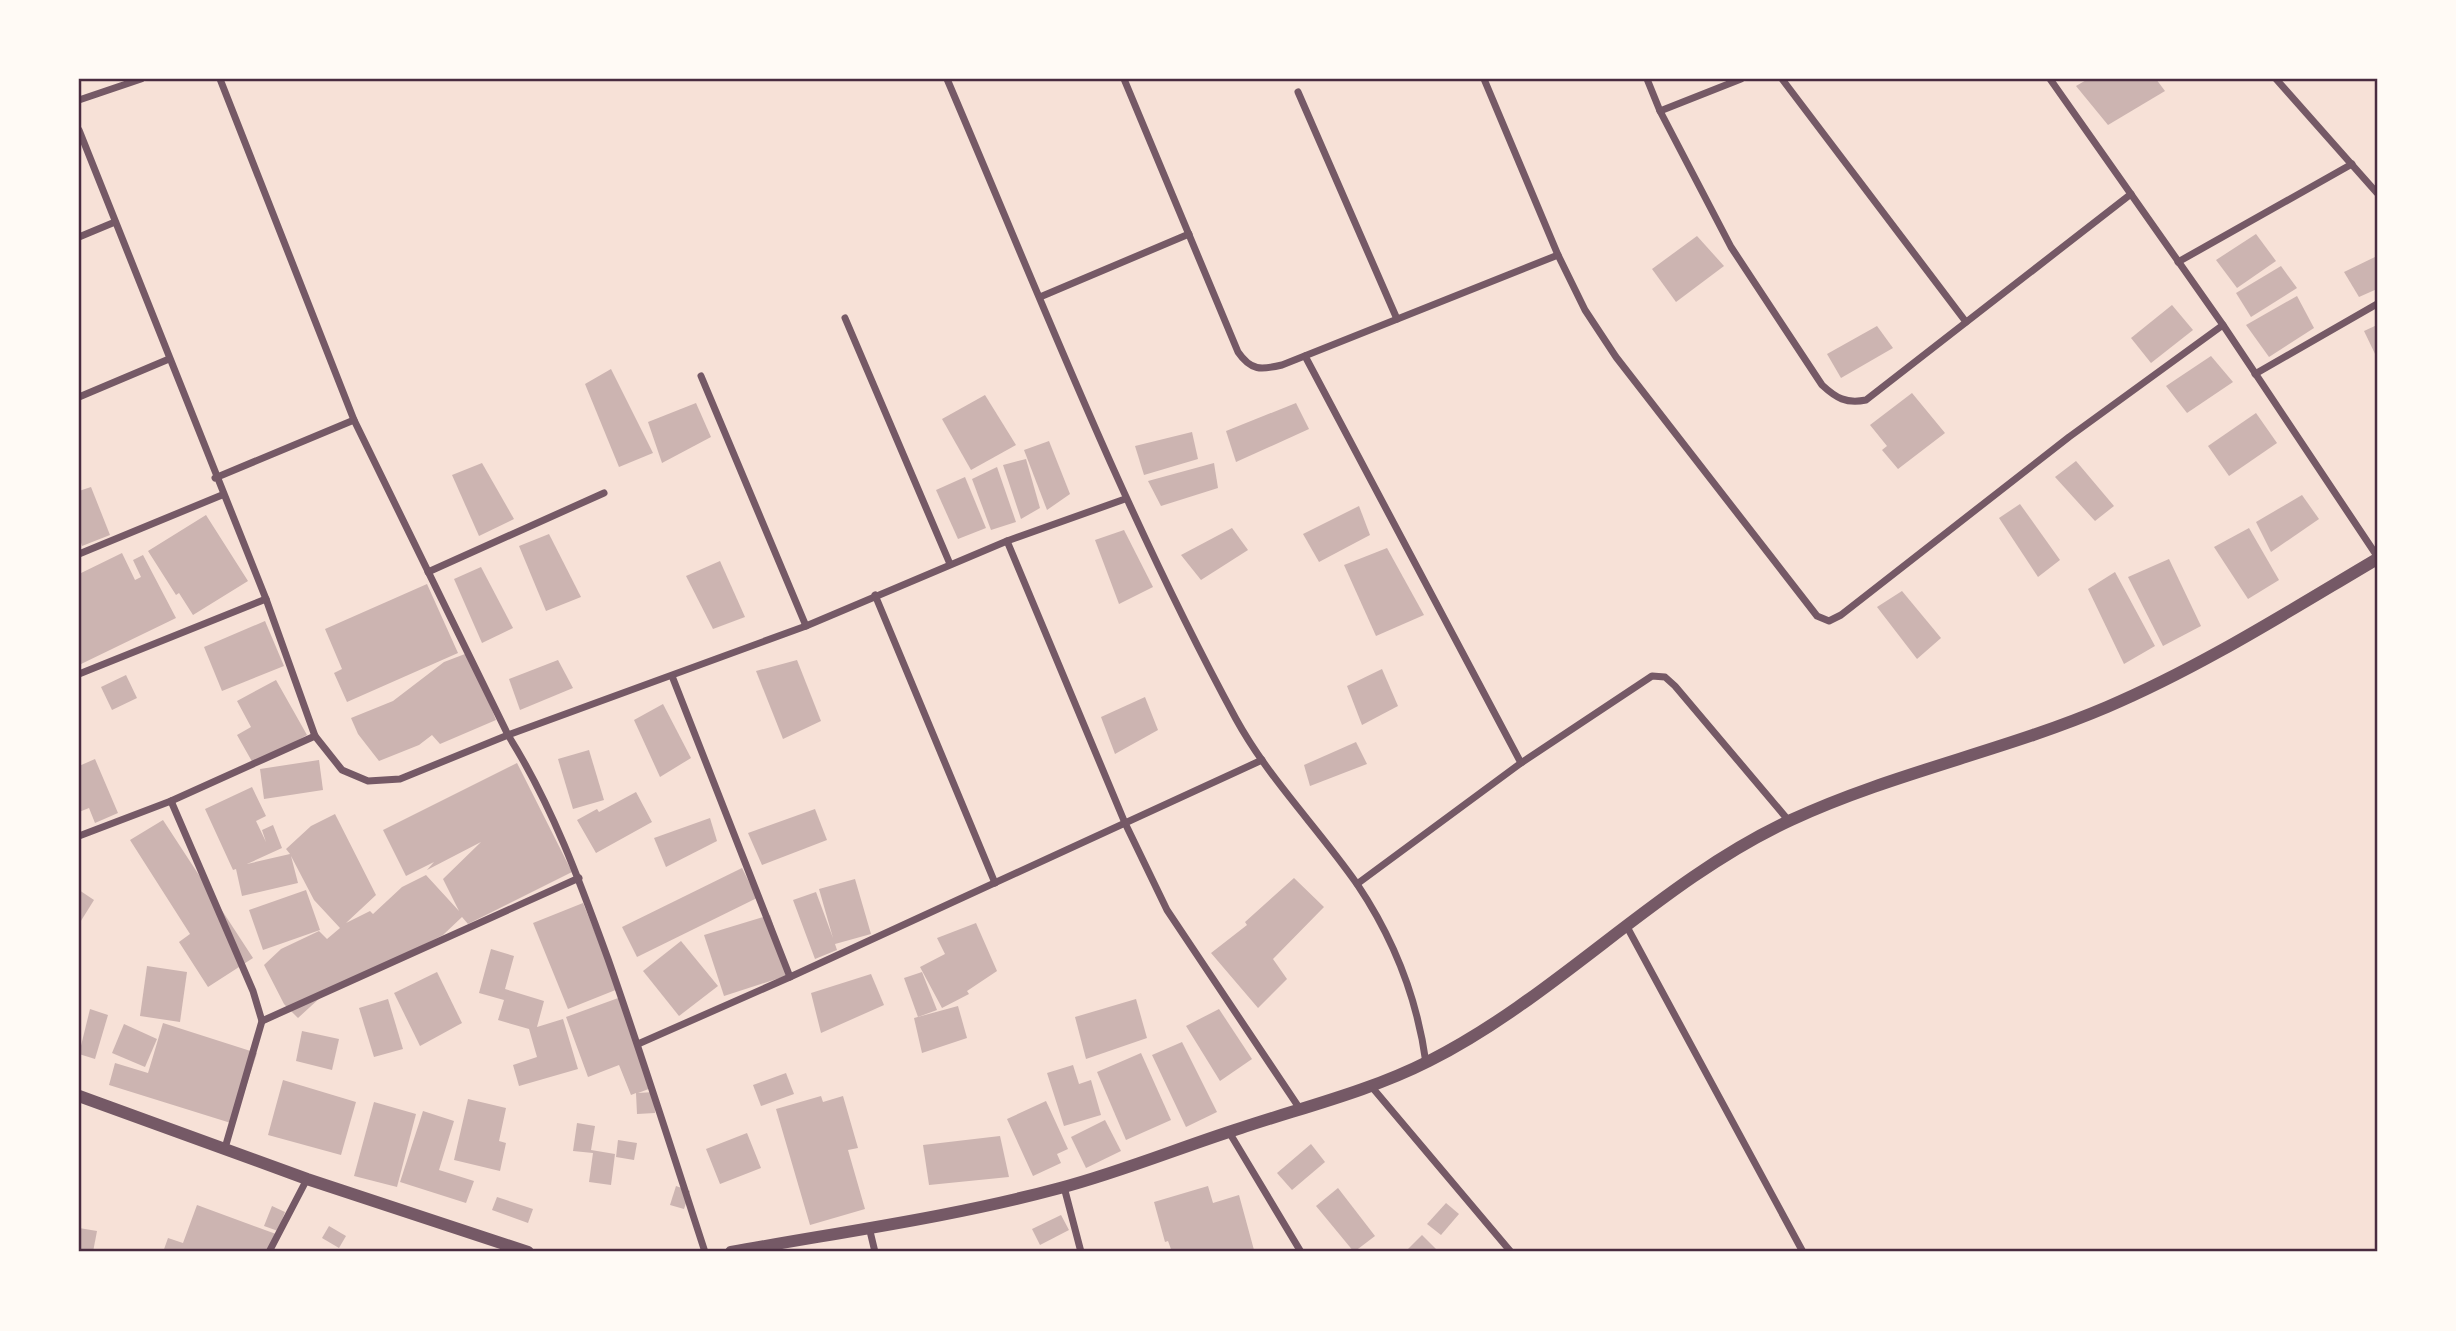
<svg xmlns="http://www.w3.org/2000/svg" width="2456" height="1331" font-family="Inter,sans-serif">
<rect width="100%" height="100%" fill="#f7e1d7"/>
<g fill="#ccb4b1">
<path d="M2088 79H2156L2165 91 2108 125 2076 86Z"/>
<path d="M2256 234 2276 261 2237 288 2216 260Z"/>
<path d="M1697 236 1724 266 1676 302 1652 269Z"/>
<path d="M2377 256V289L2359 297 2344 272Z"/>
<path d="M2281 266 2297 288 2251 317 2236 293Z"/>
<path d="M2297 296 2314 328 2269 357 2246 325Z"/>
<path d="M2172 305 2193 330 2151 363 2131 338Z"/>
<path d="M2377 325V358L2364 331Z"/>
<path d="M1877 326 1893 348 1841 378 1827 354Z"/>
<path d="M2211 356 2233 382 2187 413 2166 386Z"/>
<path d="M611 369 653 453 619 467 585 384Z"/>
<path d="M1912 393 1945 433 1898 469 1882 450 1887 446 1870 425Z"/>
<path d="M985 395 1016 445 971 470 942 419Z"/>
<path d="M696 403 711 437 662 463 648 422Z"/>
<path d="M1296 403 1309 429 1236 462 1226 431Z"/>
<path d="M2256 413 2277 443 2229 476 2208 446Z"/>
<path d="M1192 432 1198 459 1144 475 1135 446Z"/>
<path d="M1049 441 1070 494 1047 510 1024 450Z"/>
<path d="M1026 459 1040 508 1021 519 1003 465Z"/>
<path d="M2076 461 2114 506 2095 521 2055 477Z"/>
<path d="M482 463 514 519 479 536 452 475Z"/>
<path d="M1214 463 1218 488 1161 506 1148 481Z"/>
<path d="M997 467 1016 522 991 530 972 479Z"/>
<path d="M965 477 986 528 958 539 936 490Z"/>
<path d="M91 487 110 535 82 546 79 536V491Z"/>
<path d="M2302 495 2319 519 2271 552 2256 522Z"/>
<path d="M2020 504 2060 560 2038 577 1999 518Z"/>
<path d="M1359 506 1370 535 1319 562 1303 534Z"/>
<path d="M206 515 248 581 193 615 179 593 176 595 148 551Z"/>
<path d="M1232 528 1248 550 1201 580 1181 555Z"/>
<path d="M2249 528 2279 580 2248 599 2214 547Z"/>
<path d="M1124 530 1153 587 1119 604 1095 540Z"/>
<path d="M549 534 581 597 546 611 519 546Z"/>
<path d="M1387 548 1424 615 1376 636 1344 565Z"/>
<path d="M122 553 135 580 141 577 133 560 143 555 176 618 79 665V574Z"/>
<path d="M2169 559 2201 626 2163 646 2128 577Z"/>
<path d="M720 561 745 617 713 629 686 576Z"/>
<path d="M481 567 513 628 482 643 454 579Z"/>
<path d="M2115 572 2155 646 2124 664 2088 589Z"/>
<path d="M427 584 458 653 347 702 334 673 342 669 325 629Z"/>
<path d="M1902 591 1941 638 1917 659 1877 607Z"/>
<path d="M265 621 284 666 222 691 204 647Z"/>
<path d="M465 654 474 666 496 720 440 744 432 735 419 745 379 761 358 734 351 718 393 701 444 662Z"/>
<path d="M558 660 573 688 520 710 509 679Z"/>
<path d="M797 660 821 721 783 739 756 671Z"/>
<path d="M1382 669 1398 706 1362 725 1347 686Z"/>
<path d="M126 675 137 698 112 710 101 687Z"/>
<path d="M276 680 307 735 254 765 237 735 251 727 237 701Z"/>
<path d="M1145 697 1158 730 1115 754 1101 717Z"/>
<path d="M663 704 691 758 660 777 634 720Z"/>
<path d="M1356 742 1367 764 1310 786 1304 765Z"/>
<path d="M589 750 604 800 573 809 558 759Z"/>
<path d="M95 759 118 813 95 823 89 808 79 812V766Z"/>
<path d="M319 760 323 790 264 799 260 769Z"/>
<path d="M517 763 572 872 468 924 462 917 443 935 322 996 298 1018 284 1004 264 965 281 949 319 931 327 939 340 928 314 900 291 856 298 883 242 896 236 869 233 870 205 809 252 787 266 816 256 821 266 842 262 830 273 825 282 848 247 864 290 854 286 849 311 826 335 814 376 895 346 923 370 911 373 914 402 887 426 875 459 911 443 879 481 842 427 870 434 862 406 876 383 830Z"/>
<path d="M636 792 652 822 596 853 577 820 597 809 599 812Z"/>
<path d="M815 809 827 840 762 865 748 833Z"/>
<path d="M710 818 717 841 666 867 654 838Z"/>
<path d="M163 820 253 958 208 987 179 942 190 934 130 840Z"/>
<path d="M742 868 757 898 637 957 622 927Z"/>
<path d="M1294 878 1324 907 1273 959 1287 979 1258 1008 1211 953 1247 925 1245 922Z"/>
<path d="M855 879 871 934 835 944 837 950 815 959 793 900 816 892 833 938 819 889Z"/>
<path d="M79 890 94 900 79 924Z"/>
<path d="M306 890 320 930 263 950 249 910Z"/>
<path d="M583 903 618 989 568 1009 533 923Z"/>
<path d="M770 915 789 975 724 996 704 935Z"/>
<path d="M976 923 997 971 967 991 969 994 942 1008 920 967 945 954 937 938Z"/>
<path d="M681 941 718 986 679 1016 643 971Z"/>
<path d="M491 949 514 956 505 989 544 1001 537 1027 563 1019 578 1069 519 1086 513 1065 537 1057 529 1029 498 1020 504 1000 479 993Z"/>
<path d="M147 966 187 972 180 1022 140 1016Z"/>
<path d="M437 972 462 1023 420 1046 394 993Z"/>
<path d="M922 972 937 1010 918 1017 904 978Z"/>
<path d="M871 974 884 1005 821 1033 811 993Z"/>
<path d="M621 997 654 1087 638 1093 654 1092 655 1113 637 1114 636 1093 631 1095 619 1065 588 1077 566 1017Z"/>
<path d="M388 999 403 1049 374 1057 359 1008Z"/>
<path d="M1136 999 1147 1038 1086 1059 1075 1017Z"/>
<path d="M958 1006 967 1038 922 1053 914 1018Z"/>
<path d="M90 1009 108 1015 95 1059 79 1054Z"/>
<path d="M1219 1009 1252 1059 1220 1081 1186 1026Z"/>
<path d="M163 1023 257 1053 234 1124 109 1085 115 1063 148 1073Z"/>
<path d="M124 1024 157 1039 145 1067 112 1053Z"/>
<path d="M302 1031 339 1039 332 1070 296 1061Z"/>
<path d="M1182 1042 1217 1112 1186 1127 1152 1055Z"/>
<path d="M1141 1053 1171 1120 1126 1140 1097 1072Z"/>
<path d="M1073 1065 1079 1084 1091 1080 1101 1115 1064 1126 1047 1073Z"/>
<path d="M786 1073 794 1094 761 1106 753 1085Z"/>
<path d="M283 1080 356 1102 341 1155 268 1135Z"/>
<path d="M821 1096 823 1102 843 1096 858 1148 848 1150 865 1209 810 1225 776 1109Z"/>
<path d="M468 1099 506 1108 499 1141 506 1143 500 1171 454 1160Z"/>
<path d="M1046 1101 1068 1149 1057 1154 1061 1163 1033 1176 1007 1119Z"/>
<path d="M374 1102 416 1114 397 1187 354 1176Z"/>
<path d="M423 1111 454 1121 439 1170 474 1181 466 1203 400 1182Z"/>
<path d="M1105 1120 1121 1151 1086 1168 1071 1137Z"/>
<path d="M577 1123 595 1126 591 1150 615 1154 611 1185 589 1182 593 1153 573 1151Z"/>
<path d="M747 1133 761 1168 720 1184 706 1149Z"/>
<path d="M1000 1136 1009 1177 929 1185 923 1145Z"/>
<path d="M618 1140 637 1143 634 1160 616 1157Z"/>
<path d="M1311 1144 1325 1162 1292 1190 1277 1173Z"/>
<path d="M676 1186 690 1191 684 1209 670 1205Z"/>
<path d="M1208 1186 1213 1203 1239 1195 1254 1250 1172 1252 1168 1241 1165 1242 1154 1202Z"/>
<path d="M1338 1188 1375 1236 1354 1252 1316 1206Z"/>
<path d="M497 1197 533 1209 528 1223 492 1210Z"/>
<path d="M1446 1203 1459 1214 1441 1235 1427 1224Z"/>
<path d="M197 1205 276 1234 269 1252H163L168 1238 183 1243Z"/>
<path d="M272 1206 285 1212 278 1231 264 1226Z"/>
<path d="M1061 1215 1069 1230 1040 1245 1032 1229Z"/>
<path d="M329 1226 346 1236 339 1248 322 1238Z"/>
<path d="M79 1228 97 1231 93 1252H79Z"/>
<path d="M1422 1235 1439 1252H1405Z"/>
</g>
<g fill="none" stroke-linecap="round" stroke-linejoin="round">
<g stroke="#755966" stroke-width="7">
<path d="M220 79 354 420 508 735C552 805 580 882 608 959 642 1056 673 1154 705 1252"/>
<path d="M947 79C1039 294 1124 513 1236 719 1269 779 1318 828 1357 884 1394 939 1417 997 1426 1063"/>
<path d="M1124 79 1238 352C1251 371 1261 370 1282 365L1558 255"/>
<path d="M1484 79 1558 255 1585 310 1616 357 1817 616 1829 621 1841 615 2069 437 2223 325"/>
<path d="M1647 79 1660 111 1741 79"/>
<path d="M1782 79 1966 322"/>
<path d="M2050 79 2223 325 2377 556"/>
<path d="M2276 79 2377 193"/>
<path d="M1298 92 1397 319"/>
<path d="M79 100 141 79"/>
<path d="M1660 111 1731 247 1822 385C1836 398 1846 404 1866 400L2131 194"/>
<path d="M79 130 266 599 315 736 342 770 368 781 400 779 508 735 806 626 1007 541 1125 499"/>
<path d="M79 237 115 222"/>
<path d="M2178 262 2352 164"/>
<path d="M1040 297 1189 234"/>
<path d="M845 318 950 564"/>
<path d="M1305 356 1521 763"/>
<path d="M2255 374 2377 304"/>
<path d="M701 376 806 626"/>
<path d="M79 397 169 359"/>
<path d="M215 478 354 420"/>
<path d="M1007 541 1125 823 1167 910 1300 1109"/>
<path d="M79 554 222 495"/>
<path d="M428 572 604 493"/>
<path d="M875 595 995 883"/>
<path d="M79 674 266 599"/>
<path d="M672 676 790 977"/>
<path d="M171 801 253 991 262 1021 225 1148"/>
<path d="M79 836 171 801 315 736"/>
<path d="M1357 884 1521 763 1652 676 1665 677 1675 686 1789 821"/>
<path d="M1626 925 1803 1252"/>
<path d="M262 1021 579 878"/>
<path d="M638 1044 790 977 1262 760"/>
<path d="M1371 1086 1511 1252"/>
<path d="M1229 1132 1301 1252"/>
<path d="M1064 1187 1081 1252"/>
<path d="M869 1227 875 1252"/>
<path d="M269 1252 307 1179"/>
</g>
<g stroke="#755966" stroke-width="12">
<path d="M79 1096 307 1179 528 1252"/>
<path d="M731 1252C841 1232 952 1217 1060 1188 1121 1172 1181 1147 1241 1128 1304 1107 1370 1091 1429 1061 1558 996 1659 881 1791 820 1892 773 2004 751 2107 707 2201 667 2289 611 2377 559"/>
</g>
</g>
<rect width="2456" height="1331" fill="none" stroke="#fffaf5" stroke-width="161"/>
<rect x="80" y="80" width="2296" height="1170" fill="none" stroke="#4a2c40" stroke-width="2.5"/>
</svg>
